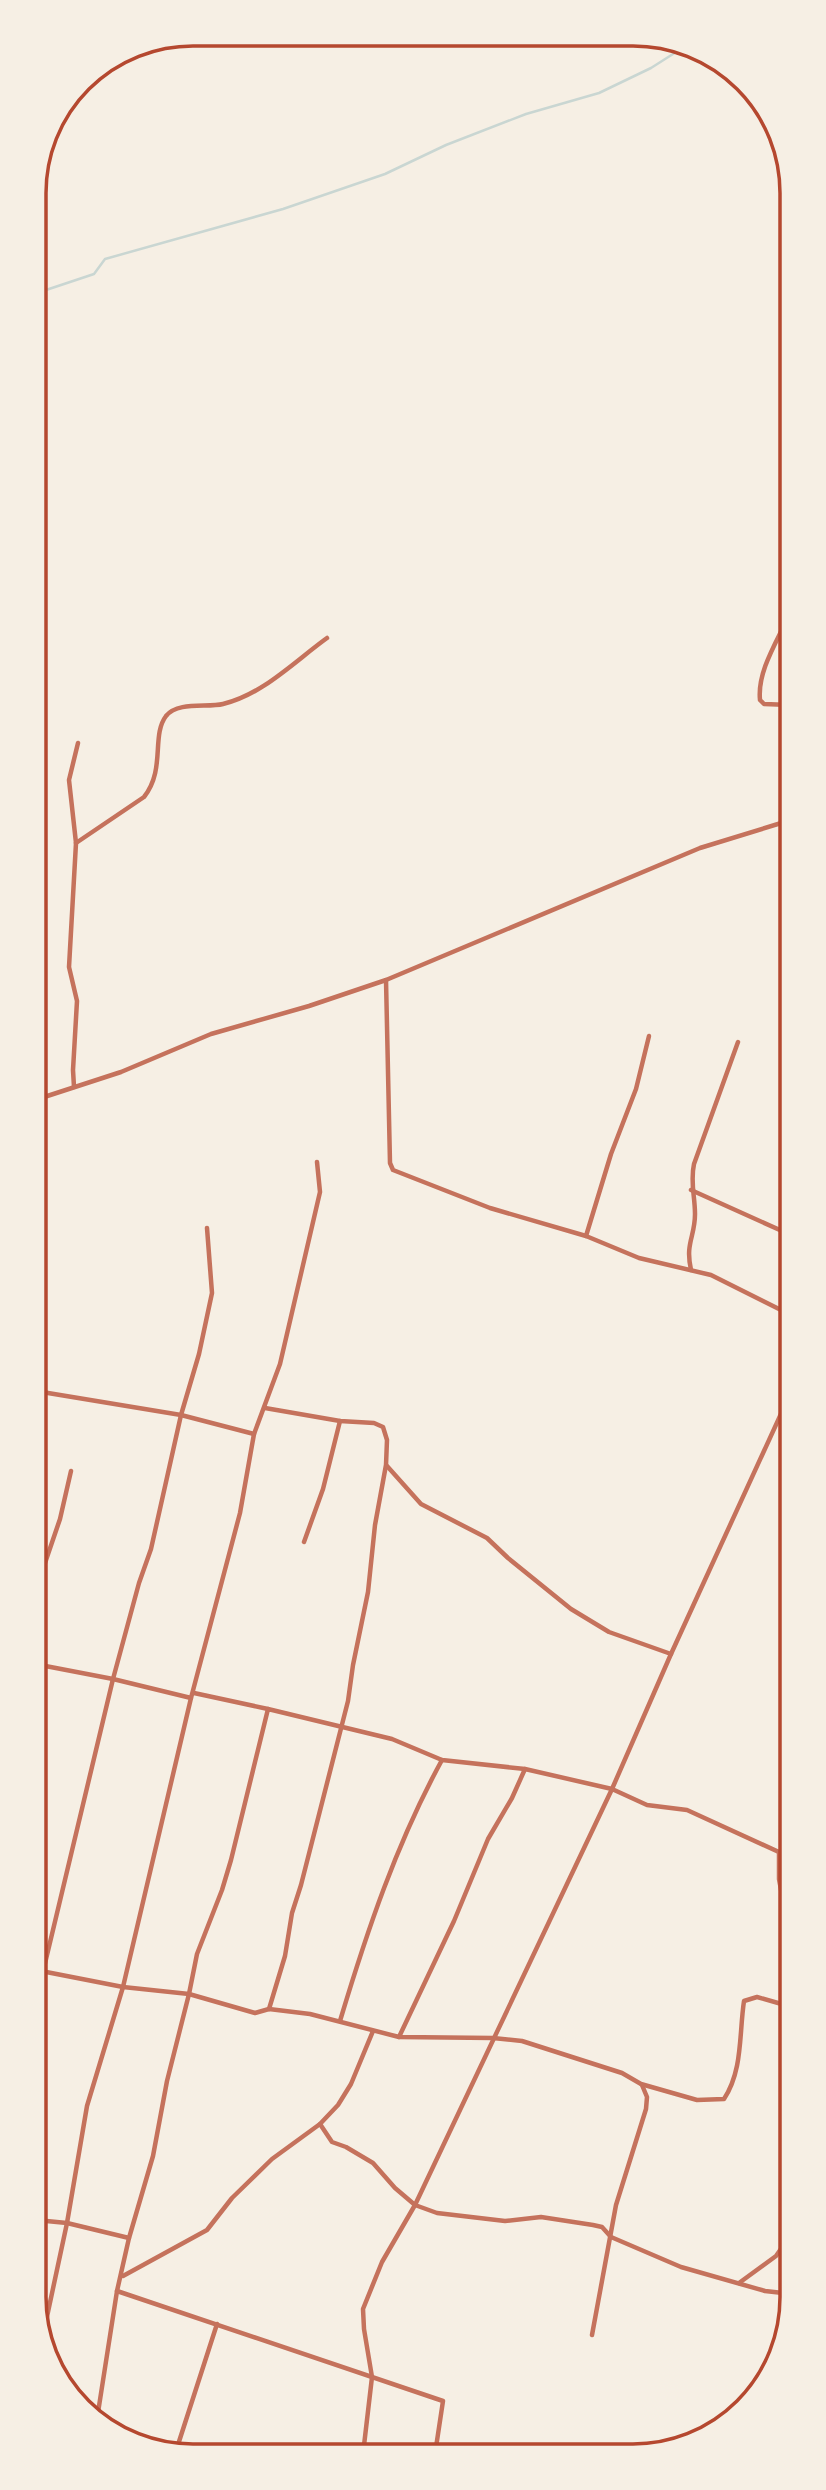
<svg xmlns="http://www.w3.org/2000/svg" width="826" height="2490" font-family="Barlow,sans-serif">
<rect width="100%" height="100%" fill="#f6efe4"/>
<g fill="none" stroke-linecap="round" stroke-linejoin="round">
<path stroke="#c9d6d2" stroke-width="2.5" d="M34 294 94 274 105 259 283 209 385 174 446 145 526 114 599 93 651 68 684 47"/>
<g stroke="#c5725c" stroke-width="4.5">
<path d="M790 613C778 640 757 671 760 700L764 704 790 705"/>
<path d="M76 843 144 797C166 769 151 736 166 716 178 701 207 708 223 704 262 695 295 661 327 638"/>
<path d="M386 980 390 1163 393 1170 490 1208 586 1236 639 1258 711 1275 791 1315"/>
<path d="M74 1087 73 1070 77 1001 69 967 76 843 69 780 78 743"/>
<path d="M35 1100 121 1072 211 1034 309 1006 386 980 700 848 791 820"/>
<path d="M691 1190 791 1235"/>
<path d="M586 1236 611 1154 636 1089 649 1036"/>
<path d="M691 1270C685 1243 695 1237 695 1214 695 1196 690 1182 694 1164L738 1042"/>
<path d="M35 1388 48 1393 181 1415 254 1434"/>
<path d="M265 1408 340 1421 374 1423 383 1427 387 1440 386 1465 375 1525 368 1592 353 1665 348 1701 301 1885 292 1913 285 1956 269 2009"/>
<path d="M387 1466 421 1504 487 1538 508 1558 571 1609 609 1632 671 1654"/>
<path d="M304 1542 323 1489 340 1421"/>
<path d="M35 1624 45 1563 60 1519 71 1471"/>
<path d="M35 1664 113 1679 191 1698"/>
<path d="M194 1693 268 1709"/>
<path d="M779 1852V1879L792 1948"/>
<path d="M36 1970 123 1987 189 1994 255 2013 269 2009 310 2014 399 2037 493 2038 522 2041 622 2073 641 2084 697 2100 724 2099C743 2070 739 2034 744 2001L757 1997 792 2007"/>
<path d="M36 2001 113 1679 139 1583 151 1549 181 1415 199 1354 212 1293 207 1228"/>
<path d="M340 2021C367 1931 397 1842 442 1760"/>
<path d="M399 2037 454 1921 488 1839 512 1798 525 1769"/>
<path d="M320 2124 332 2142 346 2147 373 2163 395 2188 415 2205 437 2213 505 2221 541 2217 593 2225 602 2227 611 2237 681 2267 765 2291 792 2294"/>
<path d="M36 2220 67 2223 129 2238"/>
<path d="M123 2276 207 2230 232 2198 272 2159 320 2124 338 2105 351 2084 373 2031"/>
<path d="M739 2283 776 2256 792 2233"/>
<path d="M117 2291 443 2401 435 2454"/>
<path d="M592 2335 616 2205 646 2109 647 2097 642 2085"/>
<path d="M42 2340 67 2223 87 2106 123 1987 191 1698 240 1513 254 1434 280 1364 320 1192 317 1162"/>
<path d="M97 2419 117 2291 129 2238 153 2156 167 2081 189 1994 197 1954 222 1890 231 1860 268 1709 392 1739 442 1760 525 1769 612 1789 647 1805 687 1810 792 1858"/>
<path d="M175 2454 217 2324"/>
<path d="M363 2454 372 2377 364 2329 363 2309 382 2262 415 2205 612 1789 671 1654 791 1392"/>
</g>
</g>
<path d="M0 0H826V2490H0ZM193 46H633A147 147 0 0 1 780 193V2297A147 147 0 0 1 633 2444H193A147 147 0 0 1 46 2297V193A147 147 0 0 1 193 46Z" fill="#f6efe4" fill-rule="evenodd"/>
<path fill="none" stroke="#b5482f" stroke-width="3.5" d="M193 46H633A147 147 0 0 1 780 193V2297A147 147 0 0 1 633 2444H193A147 147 0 0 1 46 2297V193A147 147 0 0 1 193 46Z"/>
</svg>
